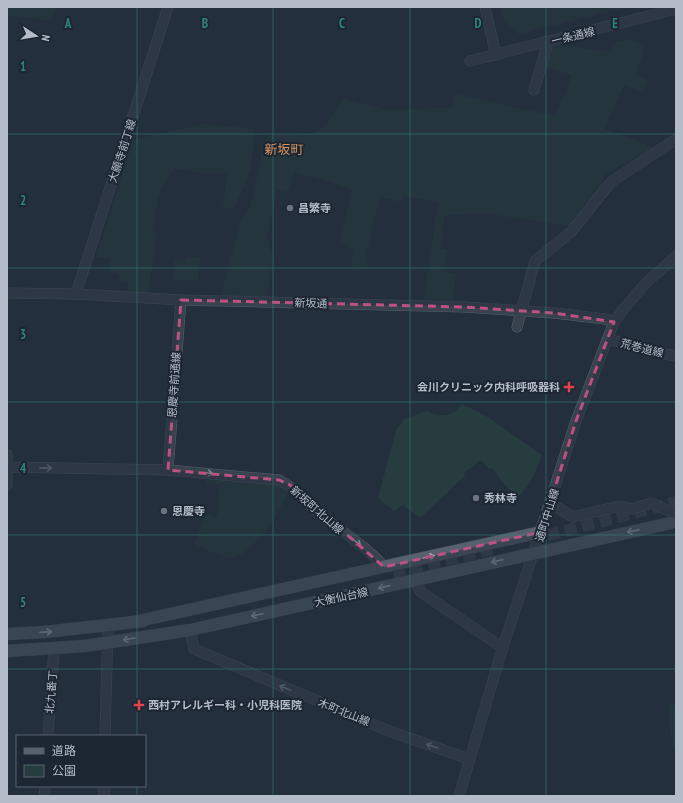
<svg xmlns="http://www.w3.org/2000/svg" width="683" height="803" font-family="'PT Sans Narrow','Noto Sans JP',sans-serif">
<rect width="100%" height="100%" fill="#242f3e"/>
<g fill="#263c3f">
<path d="M7 7H56L51 21 7 15Z"/>
<path d="M501 7H628L519 34 504 21Z"/>
<path d="M630 40 645 45 636 76 647 80 642 91 624 85 604 129 656 148 604 174 603 187 592 199 585 202 573 227 485 213 445 215 440 249 447 250 444 272 456 274 453 302 424 299 438 202 403 196 402 202 380 197 366 254 368 265 366 270 350 266 354 251 340 241 353 189 294 172 288 192 277 190 267 236 273 259 267 297 221 296 240 223 251 206 264 143 269 135 313 134 328 123 343 98 383 109H420L453 107 455 94 555 116 572 75 545 67 552 44 611 52 612 43Z"/>
<path d="M203 124 254 129 251 171 234 208 223 209 227 173H203L174 168 158 196 152 231 157 232 148 294 127 293 129 283 119 281 118 274 108 272 110 259 96 257 133 140Z"/>
<path d="M186 257 200 258 198 281 173 279 175 259 186 260Z"/>
<path d="M462 404 486 416 542 455C536 472 531 485 517 497L503 483 492 468 489 469 481 460 464 473 465 476 420 518 403 505 394 511 378 498 396 430 404 419 427 411 437 415H448L455 411Z"/>
<path d="M207 476 277 483 289 489C283 507 254 554 233 557 220 558 206 549 195 544L206 513 217 517 220 484 206 483Z"/>
<path d="M668 702 676 706V749L672 745Z"/>
</g>
<g fill="none" stroke-linecap="round" stroke-linejoin="round">
<g stroke="#3a4453" stroke-width="12" stroke-dasharray="12 6" stroke-linecap="butt">
<path d="M530 540 676 502"/>
<path d="M393 573 493 549"/>
</g>
<g stroke="#565f6c" stroke-width="11">
<g id="minor">
<path d="M485 7 496 55"/>
<path d="M470 61 676 9"/>
<path d="M534 90 548 42"/>
<path d="M7 293 76 294 181 300 464 307 554 313 605 319 614 322"/>
<path d="M76 294 168 7"/>
<path d="M517 327 535 261 571 232 611 182 676 139"/>
<path d="M608 339 654 352 676 356"/>
<path d="M7 454V485"/>
<path d="M7 467 168 470 279 480C292 487 300 495 310 505 333 528 363 542 384 567"/>
<path d="M168 470 181 300"/>
<path d="M550 503 573 517 620 506 632 509 651 503 676 514"/>
<path d="M414 580 421 592 503 648"/>
<path d="M190 630 194 649 389 731 469 759"/>
<path d="M48 736 54 648"/>
<path d="M105 736 108 626"/>
<path d="M44 796 45 786"/>
<path d="M104 796V786"/>
<path d="M459 796 501 653 576 421 614 322 625 307 646 283 676 256"/>
</g>
</g>
<g stroke="#414a57" stroke-width="13">
<g id="major">
<path d="M134 622 541 532"/>
<path d="M7 634 45 632 143 621"/>
<path d="M7 651 85 646 190 630 671 523"/>
</g>
</g>
<use href="#minor" stroke="#38414e" stroke-width="10"/>
<use href="#major" stroke="#56606e" stroke-width="12"/>
</g>
<defs><path id="oneway-shaft" d="M-6 0H5M1.5-3L5.5 0L1.5 3" fill="none" stroke-width="1.6" stroke-linecap="round" stroke-linejoin="round"/></defs>
<g stroke="#7c8592">
<use href="#oneway-shaft" transform="translate(46 468) rotate(1)"/>
<use href="#oneway-shaft" transform="translate(207 473) rotate(5)"/>
<use href="#oneway-shaft" transform="translate(356 542) rotate(37)"/>
<use href="#oneway-shaft" transform="translate(285 688) rotate(-157)"/>
<use href="#oneway-shaft" transform="translate(432 746) rotate(-161)"/>
</g>
<g stroke="#a1aab7">
<use href="#oneway-shaft" transform="translate(633 531) rotate(168)"/>
<use href="#oneway-shaft" transform="translate(429 557) rotate(-12)"/>
<use href="#oneway-shaft" transform="translate(497 561) rotate(167)"/>
<use href="#oneway-shaft" transform="translate(384 587) rotate(167)"/>
<use href="#oneway-shaft" transform="translate(257 615) rotate(168)"/>
<use href="#oneway-shaft" transform="translate(46 632) rotate(-4)"/>
<use href="#oneway-shaft" transform="translate(129 639) rotate(171)"/>
</g>
<path d="M0 0H683V803H0ZM181 300 464 307 554 313 614 322 576 421 541 532 384 567 290 485 279 480 168 470Z" fill="#242f3e" fill-opacity=".55" fill-rule="evenodd"/>
<path fill="none" stroke="#bd5182" stroke-width="3" stroke-dasharray="8 5" stroke-linejoin="round" d="M181 300 464 307 554 313 614 322 576 421 541 532 384 567 290 485 279 480 168 470Z"/>
<path fill="none" stroke="#308480" stroke-width="1" stroke-opacity="0.55" d="M137 7V736M273 7V796M410 7V796M546 7V796M7 134H676M7 268H676M7 402H676M7 535H676M7 669H676M137 786V796"/>
<g fill="#6b7280" stroke="#1d2633" stroke-width="1.5">
<circle cx="290" cy="208" r="4"/>
<circle cx="476" cy="498" r="4"/>
<circle cx="164" cy="511" r="4"/>
</g>
<g fill="#e0444e" stroke="#1d2633" stroke-width="1.5">
<path d="M567 381h4v4h4v4h-4v4h-4v-4h-4v-4h4z"/>
<path d="M137 699h4v4h4v4h-4v4h-4v-4h-4v-4h4z"/>
</g>
<g text-anchor="middle" dominant-baseline="central" stroke-width="4" stroke-linejoin="round" paint-order="stroke">
<g font-size="11" fill="#b4bcc9" stroke="#1d2633">
<text transform="translate(573 36) rotate(-14)">一条通線</text>
<text transform="translate(122 151) rotate(-72)">大願寺前丁線</text>
<text transform="translate(311 303) rotate(2)">新坂通</text>
<text transform="translate(642 348) rotate(14)">荒巻道線</text>
<text transform="translate(174 385) rotate(-86)">恩慶寺前通線</text>
<text transform="translate(317 510) rotate(41)">新坂町北山線</text>
<text transform="translate(547 515) rotate(-73)">通町中山線</text>
<text transform="translate(341 597) rotate(-12)">大衡仙台線</text>
<text transform="translate(51 692) rotate(-85)">北九番丁</text>
<text transform="translate(344 712) rotate(22)">木町北山線</text>
</g>
<g font-size="11" font-weight="bold" fill="#b4bcc9" stroke="#1d2633" text-anchor="start">
<text x="298" y="208">昌繁寺</text>
<text x="560" y="387" text-anchor="end">会川クリニック内科呼吸器科</text>
<text x="484" y="498">秀林寺</text>
<text x="172" y="511">恩慶寺</text>
<text x="148" y="705">西村アレルギー科・小児科医院</text>
</g>
<g font-size="13" fill="#d59563" stroke="#1d2633">
<text x="284" y="149">新坂町</text>
</g>
</g>
<g font-size="13" text-anchor="middle" font-weight="bold" fill="#308480" stroke="#1d2633" stroke-width="4" stroke-linejoin="round" paint-order="stroke">
<text x="68" y="28">A</text>
<text x="205" y="28">B</text>
<text x="342" y="28">C</text>
<text x="478" y="28">D</text>
<text x="615" y="28">E</text>
<text x="23" y="71">1</text>
<text x="23" y="205">2</text>
<text x="23" y="339">3</text>
<text x="23" y="473">4</text>
<text x="23" y="607">5</text>
</g>
<rect width="683" height="803" fill="none" stroke="#b4bcc9" stroke-width="16"/>
<rect x="16" y="735" width="130" height="52" fill="#1d2633" stroke="#59626f"/>
<rect x="24" y="748" width="20" height="6" fill="#56606e" stroke="#59626f"/>
<text x="52" y="755" font-size="12" fill="#b4bcc9">道路</text>
<rect x="24" y="765" width="20" height="12" fill="#263c3f" stroke="#59626f"/>
<text x="52" y="775" font-size="12" fill="#b4bcc9">公園</text>
<g transform="translate(36 36) rotate(102)" stroke="#1d2633" stroke-width="3" paint-order="stroke">
<path d="M0-3L7 15L0 10L-7 15Z" fill="#b4bcc9"/>
<text y="-6" font-size="11" font-weight="bold" text-anchor="middle" fill="#b4bcc9">N</text>
</g>
</svg>
